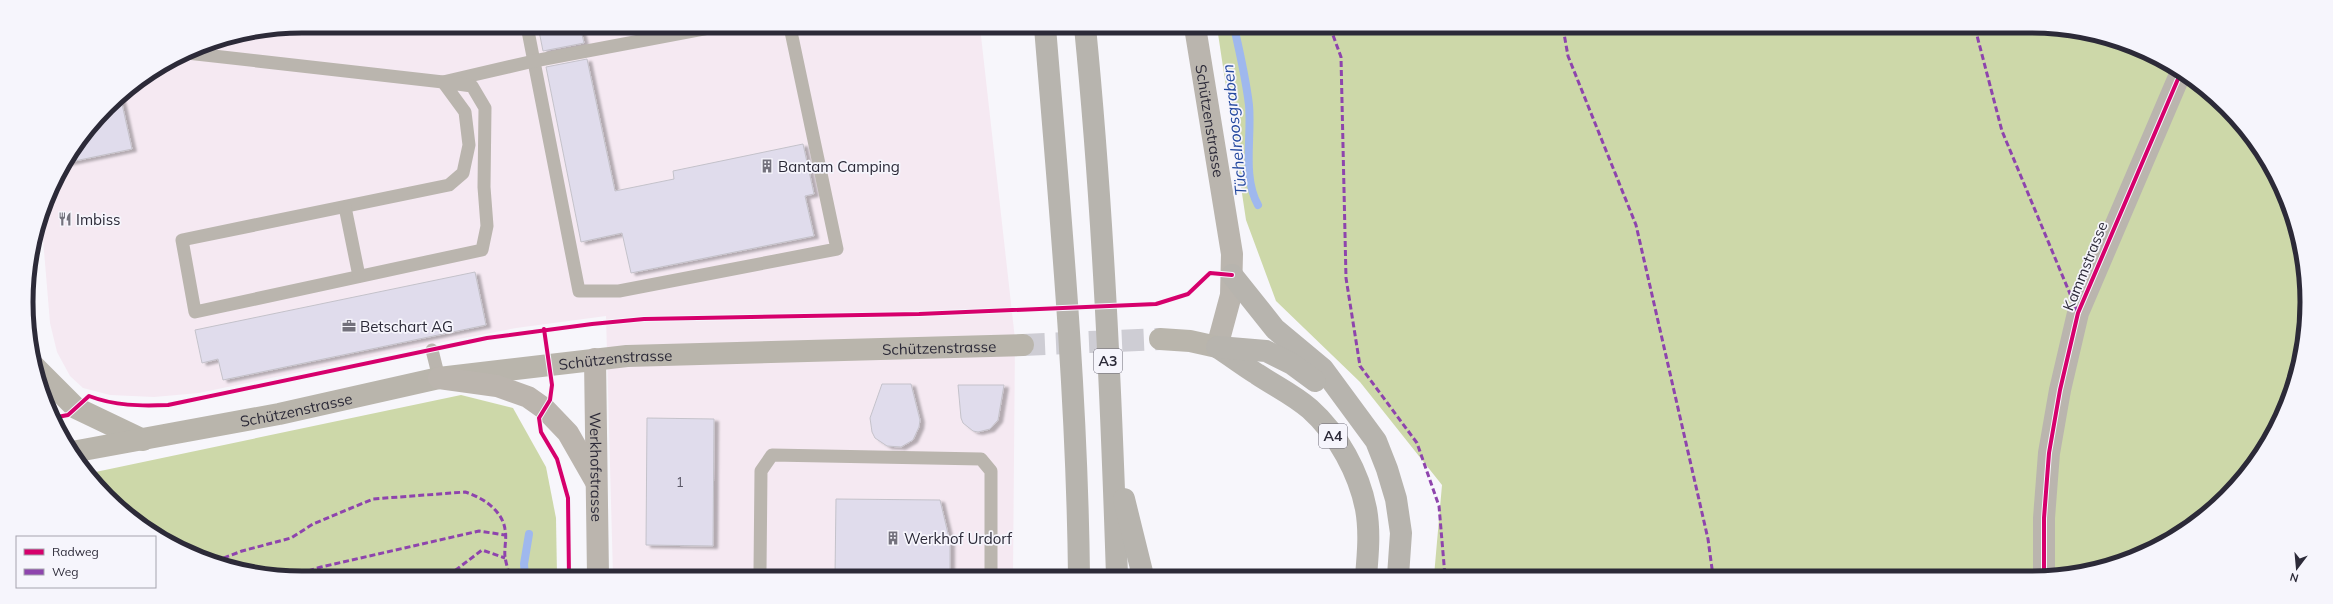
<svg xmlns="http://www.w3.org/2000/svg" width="2333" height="604" font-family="Mulish,sans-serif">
<defs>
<filter id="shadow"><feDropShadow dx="4.5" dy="2.5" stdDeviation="1" flood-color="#0004"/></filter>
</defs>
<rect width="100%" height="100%" fill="#f7f6fb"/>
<path fill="#f5e9f2" d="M302 26 980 27 1015 339 1013 576H613L606 316 516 328 448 341 199 393 154 397 110 395 83 388 70 376 57 352 50 323 41 215 55 180 83 134 120 95 197 47 248 31Z"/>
<g fill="#cdd8a9">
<path d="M1217 27 2067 28 2120 41 2169 63 2213 95 2250 134 2279 180 2298 231 2306 284 2305 338 2278 424 2226 497 2153 550 2067 576H1434L1442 485 1360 382 1276 301 1246 220Z"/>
<path d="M461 395 513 408 546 467 556 518 557 576H266L213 563 164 541 120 510 86 474Z"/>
</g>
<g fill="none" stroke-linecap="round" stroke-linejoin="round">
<g stroke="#9fb8ee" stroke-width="8">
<path d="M1234 27C1240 53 1246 80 1249 105 1252 137 1242 176 1258 205"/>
<path d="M525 576 524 564 529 534"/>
</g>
</g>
<g fill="#e0dcec" stroke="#c4c2ca" filter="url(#shadow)">
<path d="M538 26H580L584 43 543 51Z"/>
<path d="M587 59 615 191 674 179 673 171 803 144 814 194 805 196 814 236 631 273 622 233 581 242 546 67Z"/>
<path d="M120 95 132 149 65 163 83 134Z"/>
<path d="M475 272 486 325 223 380 218 359 202 363 195 330Z"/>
<path d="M882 384H911L920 420 919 427 913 440 901 447 887 446 875 438 872 432 870 418Z"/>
<path d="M958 385H1004L998 420 990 429 978 432 973 431 963 423 961 418Z"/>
<path d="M647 418 714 419 713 546 646 545Z"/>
<path d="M836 499 940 500 950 542V576H835Z"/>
</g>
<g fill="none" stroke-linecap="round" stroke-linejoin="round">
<path stroke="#cecdd4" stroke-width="22" stroke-dasharray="22 11" stroke-linecap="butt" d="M1023 345 1160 339"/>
<g stroke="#bab5ae" stroke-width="13">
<path d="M527 26 579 291H619L837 249 790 27"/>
<path d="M187 53 443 82 534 61 714 27"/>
<path d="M443 82 472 86 485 108 484 187 487 226 482 250 195 312 182 240 449 185 463 173 469 145 465 112Z"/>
<path d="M345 207 359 276"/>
<path d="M432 350 439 378"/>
<path d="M758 576 760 571 761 471 772 455 981 459 991 471V576"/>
</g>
<g stroke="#bab5ae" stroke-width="22">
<path id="s1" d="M1195 27 1232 254 1231 295 1217 347"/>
<path d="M2044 576V518L2049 453 2060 390 2078 313 2181 72"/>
</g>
<g stroke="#b9b5ac" stroke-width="22">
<path d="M1160 339 1190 341 1217 347"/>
<path d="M35 367 76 408 143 440"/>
<path id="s2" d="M72 452 279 414 439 378 627 356 1023 345"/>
</g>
<g stroke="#bbb5ae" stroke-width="22">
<path id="s3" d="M595 359 598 576"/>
<path d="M439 378 497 386 528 397 545 409 568 433 596 482"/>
</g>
<g stroke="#b7b4ae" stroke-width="22">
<path d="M1045 27C1060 210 1077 392 1079 576"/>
<path d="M1085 27C1103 209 1111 393 1117 576"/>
<path d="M1232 275 1275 329 1323 369 1376 441 1387 469 1396 499 1401 533 1398 576"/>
<path d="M1217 347C1231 356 1244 366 1257 374 1275 386 1294 395 1310 409 1338 434 1359 473 1366 509 1370 531 1368 554 1366 576"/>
<path d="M1218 347 1266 351 1292 364 1315 381"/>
<path d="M1124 499 1143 576"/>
</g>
<g stroke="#8e44ad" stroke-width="3" stroke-dasharray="6 3" stroke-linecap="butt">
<path d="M1330 27 1341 57 1346 278 1360 366 1417 443 1439 506 1445 576"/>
<path d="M1563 28 1568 56 1636 225 1708 539 1713 576"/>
<path d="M1975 28 2002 131 2078 313"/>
<path d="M217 564 221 559 242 551 291 538 313 524 373 499 465 492C482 497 502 510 505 529 507 538 504 548 505 557 506 563 508 570 510 576"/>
<path d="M291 576 321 567 479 531 505 535"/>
<path d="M448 576 482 550 505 558"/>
</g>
<g stroke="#f6f5fc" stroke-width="6">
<g id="cycleway">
<path d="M544 329 552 385 550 400 539 418 541 432 557 459 568 498 569 576"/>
<path d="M52 418 68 415 89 396C115 406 140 406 168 405L487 338 592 324 644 319 919 314 1156 304 1188 294 1210 273 1232 275"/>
<path d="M2044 576V518L2049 453 2060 390 2078 313 2181 72"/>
</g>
</g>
<use href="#cycleway" stroke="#d6006c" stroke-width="4"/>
</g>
<defs>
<g id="building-bare" transform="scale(1.08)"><path d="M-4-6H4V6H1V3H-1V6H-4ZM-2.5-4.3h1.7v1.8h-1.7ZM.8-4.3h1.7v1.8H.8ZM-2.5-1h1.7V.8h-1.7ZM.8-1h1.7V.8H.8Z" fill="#73717c" stroke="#f6f5fc" stroke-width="2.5" paint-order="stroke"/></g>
<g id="restaurant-bare" transform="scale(1.08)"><path d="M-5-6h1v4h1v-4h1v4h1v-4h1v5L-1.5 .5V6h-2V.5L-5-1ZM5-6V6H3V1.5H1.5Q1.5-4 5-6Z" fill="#73717c" stroke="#f6f5fc" stroke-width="2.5" paint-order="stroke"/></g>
<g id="office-bare" transform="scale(1.08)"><path d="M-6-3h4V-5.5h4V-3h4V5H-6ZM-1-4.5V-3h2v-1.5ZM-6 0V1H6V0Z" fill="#73717c" stroke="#f6f5fc" stroke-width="2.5" paint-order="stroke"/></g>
</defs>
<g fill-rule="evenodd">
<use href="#building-bare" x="767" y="166"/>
<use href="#restaurant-bare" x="65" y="219"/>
<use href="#office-bare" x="349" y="326"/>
<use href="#building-bare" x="893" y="538"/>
</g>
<g text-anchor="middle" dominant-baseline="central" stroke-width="3.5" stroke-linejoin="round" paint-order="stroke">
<g font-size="13" fill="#595665">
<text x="680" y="482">1</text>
</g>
<g fill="#f6f5fc" stroke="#696773" stroke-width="1">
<rect x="1094" y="349" width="28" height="24" rx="3"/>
<rect x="1319" y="424" width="28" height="24" rx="3"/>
</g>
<g font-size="14" font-weight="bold" fill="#2c2a38">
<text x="1108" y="361">A3</text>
<text x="1333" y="436">A4</text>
</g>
<g font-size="15" fill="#2c2a38" stroke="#f6f5fc">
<text stroke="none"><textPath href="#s1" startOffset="95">Schützenstrasse</textPath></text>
<text transform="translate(2085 266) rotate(-68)">Kammstrasse</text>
<text stroke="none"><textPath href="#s2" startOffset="876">Schützenstrasse</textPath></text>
<text stroke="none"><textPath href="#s2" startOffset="552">Schützenstrasse</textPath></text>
<text stroke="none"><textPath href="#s2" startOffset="228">Schützenstrasse</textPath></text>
<text stroke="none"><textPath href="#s3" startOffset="108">Werkhofstrasse</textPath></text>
</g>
<g font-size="15" fill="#2c2a38" stroke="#f6f5fc" text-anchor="start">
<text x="778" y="166">Bantam Camping</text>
<text x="76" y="219">Imbiss</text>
<text x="360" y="326">Betschart AG</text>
<text x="904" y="538">Werkhof Urdorf</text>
</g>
<g font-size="16" font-style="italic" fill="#22479e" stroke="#f6f5fc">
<text transform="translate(1234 130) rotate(-96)">Tüchelroosgraben</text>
</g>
</g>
<path d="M0 0H2333V604H0ZM302 33H2031A269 269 0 0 1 2300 302V302A269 269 0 0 1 2031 571H302A269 269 0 0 1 33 302V302A269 269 0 0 1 302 33Z" fill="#f6f5fc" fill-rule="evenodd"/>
<path fill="none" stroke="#2c2a38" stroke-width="5" d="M302 33H2031A269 269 0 0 1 2300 302V302A269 269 0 0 1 2031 571H302A269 269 0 0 1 33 302V302A269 269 0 0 1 302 33Z"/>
<rect x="16" y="536" width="140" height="52" fill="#f6f5fc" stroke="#a5a4ae"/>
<rect x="24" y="549" width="20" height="6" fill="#d6006c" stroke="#a5a4ae"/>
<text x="52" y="556" font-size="12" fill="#2c2a38">Radweg</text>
<rect x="24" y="569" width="20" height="6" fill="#8e44ad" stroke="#a5a4ae"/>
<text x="52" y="576" font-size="12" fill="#2c2a38">Weg</text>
<g transform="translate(2297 568) rotate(196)" stroke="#f6f5fc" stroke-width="3" paint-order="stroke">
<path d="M0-3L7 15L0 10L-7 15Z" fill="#2c2a38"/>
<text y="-6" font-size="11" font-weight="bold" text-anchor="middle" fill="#2c2a38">N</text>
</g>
</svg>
